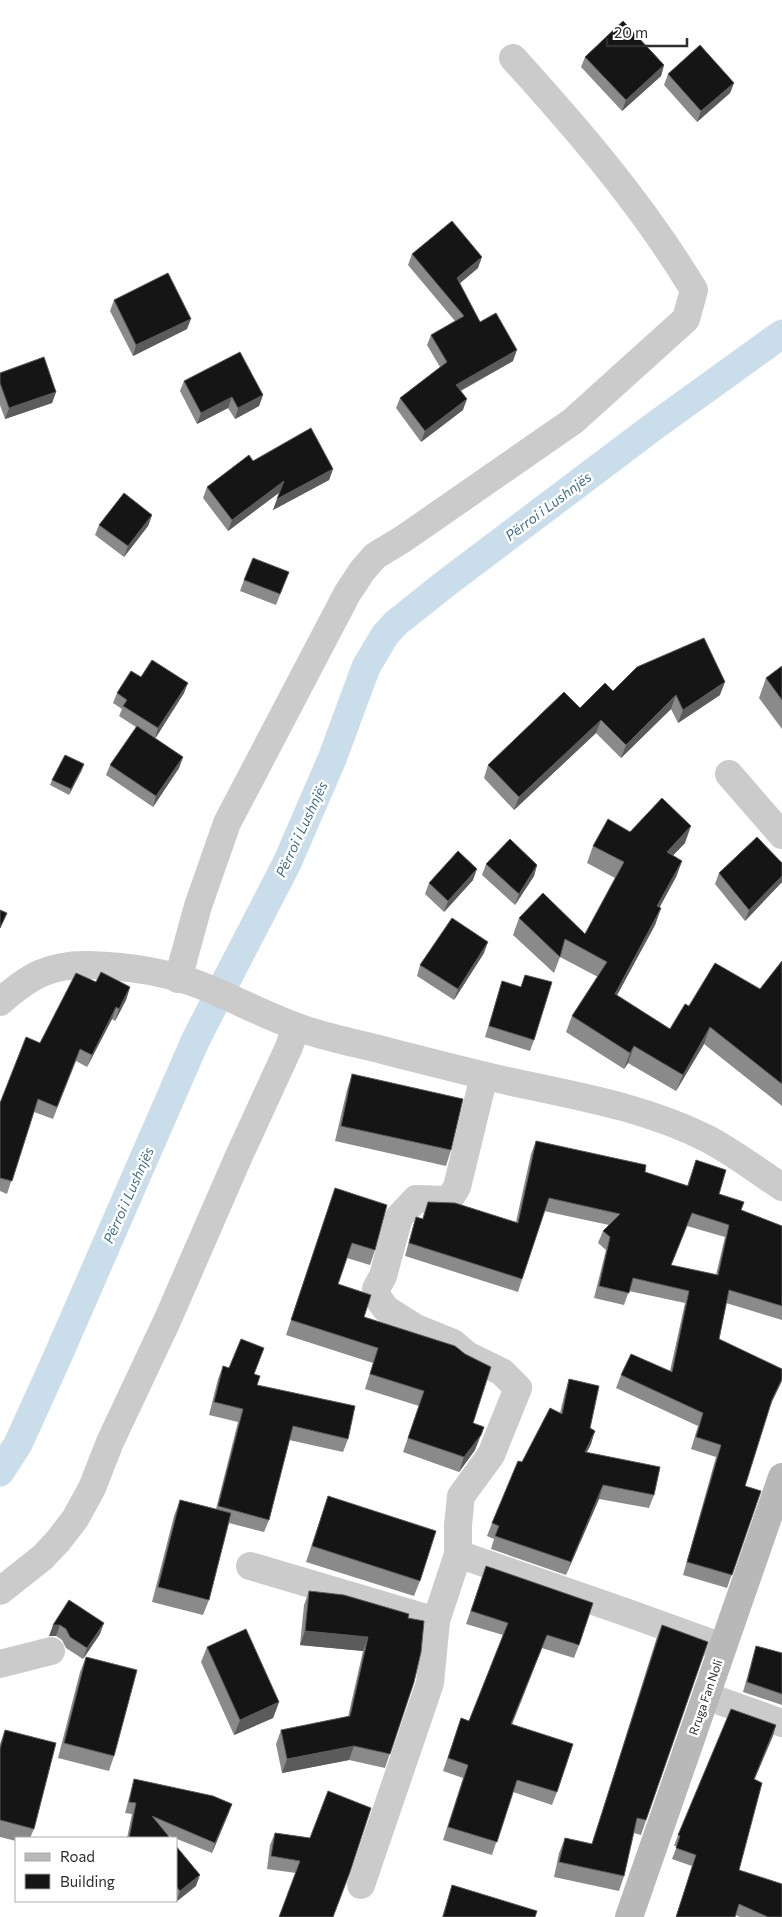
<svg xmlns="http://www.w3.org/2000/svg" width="782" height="1917" font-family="Commissioner,sans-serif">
<rect width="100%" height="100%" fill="#fff"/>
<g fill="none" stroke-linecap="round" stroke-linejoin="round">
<path stroke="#c9ddea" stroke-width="29" d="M0 1472 18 1444 57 1358 196 1039 287 863 332 759 366 667 385 635 396 623 445 584 653 427 782 334"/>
<g stroke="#cbcbcb" stroke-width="28">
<path d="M729 774 782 835"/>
<path d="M178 979 198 906 227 823 347 594 362 571 375 556 403 539 573 421 686 319 694 290C642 204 580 132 513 58"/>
<path d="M0 1002C29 976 50 964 89 965 126 966 166 972 200 985 238 1000 273 1020 312 1032 338 1040 364 1045 390 1052 430 1062 471 1073 512 1082 578 1096 647 1108 708 1139 734 1153 758 1171 782 1187"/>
<path d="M458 1554V1525L461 1496 491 1455 518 1388 502 1372 467 1355 453 1343 416 1328 386 1309 378 1298 376 1289 383 1276 399 1217 416 1199 449 1200 457 1187 484 1076"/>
<path d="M250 1566 436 1621"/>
<path d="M0 1591 43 1557 58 1541 75 1519 92 1488 110 1442 167 1321 238 1158 289 1047 296 1027"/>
<path d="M0 1664 51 1651"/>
<path d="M706 1696 782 1723"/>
<path d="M361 1885 430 1683 436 1621 458 1554 628 1613 722 1647"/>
</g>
<path stroke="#b8b8b8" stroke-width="28" d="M629 1917 782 1477"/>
</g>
<g fill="#8a8a8a" fill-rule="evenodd">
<path d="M585 57 664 65 661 76 622 111 581 67Z"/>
<path d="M668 74 734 83 730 93 697 122 664 85Z"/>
<path d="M412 254 478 268 459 284 480 322 513 361 461 391 463 410 421 442 396 408 400 398 440 367 427 345 431 335 455 321 408 265Z"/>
<path d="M114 300 187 329 133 356 110 311Z"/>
<path d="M0 373 56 392 52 403 5 419 0 405Z"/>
<path d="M184 381 263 395 259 406 235 419 228 408 197 424 180 391Z"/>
<path d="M253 461 333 469 329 480 273 510 280 492 228 531 203 498 207 487Z"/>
<path d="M152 515 148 526 124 557 95 535 99 525Z"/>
<path d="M289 572 276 605 240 591 244 580Z"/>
<path d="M782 666V729L759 698 766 678Z"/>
<path d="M141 677 184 693 155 738 183 757 179 768 153 807 106 775 110 765 136 727 119 716 122 709 113 703 117 693Z"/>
<path d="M613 691 720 695 678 723 671 709 621 758 596 733 514 810 484 778 488 765 580 708Z"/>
<path d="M84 764 69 795 50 785 52 780Z"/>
<path d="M630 832 685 843 673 855 682 861 676 877 659 908H661L655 925 617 995 670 1029 689 1006 760 989 782 961V1106L704 1044 676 1091 628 1063 624 1069 566 1032 572 1016 598 977 560 957 554 973 513 935 519 918 585 934 615 878 587 863 593 846Z"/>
<path d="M782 863V882L745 921 715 884 719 873Z"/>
<path d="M486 864 537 865 534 876 515 905 482 875Z"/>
<path d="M473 880 444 912 425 894 429 883Z"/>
<path d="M484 953 454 1000 417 976 420 965Z"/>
<path d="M525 975 534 1040 530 1051 485 1037 502 981 521 987Z"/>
<path d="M96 982 130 987 126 1000 115 1021 112 1019 87 1067 76 1061 53 1119 34 1112 7 1194 0 1191V1103L40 1043Z"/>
<path d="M352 1074 451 1150 446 1166 335 1141 347 1090Z"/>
<path d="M536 1141 645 1172 687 1186 696 1160 719 1194 741 1210 782 1226V1320L726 1303 719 1339 769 1408 745 1486 761 1491 727 1588 683 1575 716 1457 691 1449 698 1426 616 1388 621 1375 670 1371 685 1303 629 1291 624 1305 594 1298 606 1250 598 1243 603 1231 609 1225 544 1211 518 1292 405 1256 412 1230 416 1217 422 1219 428 1202 516 1222 531 1154ZM687 1226 725 1237 716 1275 671 1266Z"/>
<path d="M335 1188 375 1250 370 1265 347 1258 338 1284 364 1317 473 1423 475 1450 459 1472 403 1452 419 1406 365 1389 373 1363 286 1335Z"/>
<path d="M223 1366 254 1374 257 1385 348 1439 343 1452 289 1440 269 1520 264 1532 229 1523 209 1600 203 1615 152 1602 174 1516 180 1500 216 1509 238 1422 209 1415 218 1379Z"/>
<path d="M569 1379 590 1428 591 1444 587 1452 654 1495 649 1508 599 1499 566 1575 491 1549 494 1539 487 1536 492 1523 522 1462 560 1413 565 1392Z"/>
<path d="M328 1496 420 1581 414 1596 306 1562Z"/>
<path d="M486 1566 579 1645 574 1658 542 1648 512 1725 557 1792 552 1805 513 1792 492 1855 443 1840 463 1778 443 1771 461 1718 469 1721 503 1635 466 1624Z"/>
<path d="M309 1591 408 1618 414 1682 385 1768 349 1760 282 1773 276 1744 281 1730 348 1717 363 1651 300 1645 304 1605Z"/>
<path d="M69 1600 100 1634 83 1659 66 1648 62 1640 56 1636H49Z"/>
<path d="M662 1625 708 1642 641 1835 634 1833 624 1876 619 1891 554 1877 559 1853 565 1838 592 1844 656 1640Z"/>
<path d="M756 1646 782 1653V1705L743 1692 753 1656Z"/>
<path d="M207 1647 279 1702 273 1718 234 1735 201 1662Z"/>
<path d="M86 1657 114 1756 109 1771 58 1758 80 1672Z"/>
<path d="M776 1725 754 1780 739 1870 782 1917H740L735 1915V1917H676L692 1866 672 1859 677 1846H674L678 1835Z"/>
<path d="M5 1730 34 1829 30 1838H16V1841L0 1837V1744Z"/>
<path d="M134 1779 232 1804 212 1853 167 1835 170 1838H127L132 1814 125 1813 131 1790Z"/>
<path d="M275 1833 310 1838 296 1873 267 1869 270 1845Z"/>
<path d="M176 1846 196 1886 176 1902Z"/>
<path d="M452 1885 535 1917H442Z"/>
</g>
<g fill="#5b5b5b">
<path d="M664 65 661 76 622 111 626 100Z"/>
<path d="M734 83 730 93 697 122 701 111Z"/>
<path d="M482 257 478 268 453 289 457 278Z"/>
<path d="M191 319 187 329 133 356 136 345Z"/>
<path d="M517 350 513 361 452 395 456 385Z"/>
<path d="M56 392 52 403 5 419 9 408Z"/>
<path d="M263 395 259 406 235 419 238 408Z"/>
<path d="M232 397 228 408 197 424 201 413Z"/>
<path d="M467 399 463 410 421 442 425 431Z"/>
<path d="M333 469 329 480 273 510 277 499Z"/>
<path d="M284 481 280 492 228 531 232 520Z"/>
<path d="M152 515 148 526 124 557 128 546Z"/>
<path d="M725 682 720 695 678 723 683 710Z"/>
<path d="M188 683 184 693 155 739 158 728Z"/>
<path d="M676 695 671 709 621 758 626 745Z"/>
<path d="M601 720 596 733 514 810 519 797Z"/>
<path d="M183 757 179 768 153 807 156 796Z"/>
<path d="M84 764 82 770 69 795 71 789Z"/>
<path d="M691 826 685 843 660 869 667 852Z"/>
<path d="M682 861 676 877 651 923 657 906Z"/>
<path d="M537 865 534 876 515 905 519 894Z"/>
<path d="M477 869 473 880 444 912 448 901Z"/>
<path d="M782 876V882L745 921 749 910Z"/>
<path d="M661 908 655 925 609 1010 615 994Z"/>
<path d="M488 942 484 953 454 1000 458 989Z"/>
<path d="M130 987 126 1000 115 1021 119 1009Z"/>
<path d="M116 1007 112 1019 87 1067 92 1055Z"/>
<path d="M710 1027 704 1044 676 1091 683 1075Z"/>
<path d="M634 1046 628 1063 624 1069 630 1053Z"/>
<path d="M782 1379V1381L767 1412 772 1400Z"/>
<path d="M595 1431 591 1444 580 1465 585 1452Z"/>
<path d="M481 1435 475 1450 459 1472 464 1457Z"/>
<path d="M603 1485 599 1499 566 1575 571 1562Z"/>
<path d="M104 1623 100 1634 83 1659 87 1648Z"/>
<path d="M53 1625H60L56 1636H49Z"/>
<path d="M305 1631 368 1637 363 1651 300 1645Z"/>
<path d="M279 1702 273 1718 234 1735 240 1720Z"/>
<path d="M776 1725 773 1736 750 1790 754 1779Z"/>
<path d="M354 1746 349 1760 282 1773 287 1759Z"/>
<path d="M232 1804 228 1815 212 1853 215 1843Z"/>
<path d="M200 1875 196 1886 176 1902 180 1891Z"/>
</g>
<g fill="#151515" stroke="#5b5b5b" fill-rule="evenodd">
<path d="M623 21 664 65 626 100 585 57Z"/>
<path d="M700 45 734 83 701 111 668 74Z"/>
<path d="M452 221 482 257 457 278 480 322 496 313 517 350 456 385 467 399 425 431 400 398 447 362 431 335 464 316 412 254Z"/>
<path d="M168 273 191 319 136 345 114 300Z"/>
<path d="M240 352 263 395 238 408 232 397 201 413 184 381Z"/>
<path d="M44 357 56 392 9 408 0 383V373Z"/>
<path d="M311 428 333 469 277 499 284 481 232 520 207 487 249 455 253 461Z"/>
<path d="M124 493 152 515 128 546 99 525Z"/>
<path d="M253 558 289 572 280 594 244 580Z"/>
<path d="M704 638 725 682 683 710 676 695 626 745 601 720 519 797 488 765 564 692 580 708 605 683 613 691 637 667Z"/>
<path d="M152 660 188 683 158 728 123 706 127 700 117 693 131 671 141 677Z"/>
<path d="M782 666V700L766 678Z"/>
<path d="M137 726 183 757 156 796 110 765Z"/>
<path d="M65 755 84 764 71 789 52 780Z"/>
<path d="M662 798 691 826 667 852 682 861 657 906 661 908 615 994 670 1029 685 1004 689 1006 715 963 760 989 782 961V1084L710 1027 683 1075 634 1046 630 1053 572 1016 607 962 565 939 560 957 519 918 543 893 585 934 624 862 593 846 608 819 630 832Z"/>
<path d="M757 837 782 863V876L749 910 719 873Z"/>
<path d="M510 839 537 865 519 894 486 864Z"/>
<path d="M458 851 477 869 448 901 429 883Z"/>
<path d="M0 910 7 913 0 928Z"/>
<path d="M452 918 488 942 458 989 420 965Z"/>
<path d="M101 972 130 987 119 1009 116 1007 92 1055 80 1049 57 1107 38 1099 12 1181 0 1178V1103L26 1037 40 1043 76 973 96 982Z"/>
<path d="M525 975 552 982 534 1040 489 1026 502 981 521 987Z"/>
<path d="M352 1074 463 1099 451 1150 341 1126Z"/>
<path d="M536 1141 646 1165 645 1172 688 1186 696 1160 726 1170 719 1194 744 1202 741 1210 782 1226V1306L729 1290 719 1339 782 1369V1379L772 1400 745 1486 761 1491 732 1575 687 1562 721 1445 696 1437 703 1413 621 1375 631 1354 672 1372 689 1291 633 1278 629 1293 599 1286 610 1237 603 1231 620 1214 549 1198 522 1279 409 1243 416 1217 423 1219 428 1202 455 1203 518 1223ZM692 1213 729 1225 718 1275 671 1265Z"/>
<path d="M335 1188 387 1205 375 1250 352 1243 338 1284 371 1295 364 1317 455 1346 465 1354 491 1367 473 1423 484 1427 481 1435 464 1457 408 1438 424 1391 370 1374 378 1348 291 1320Z"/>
<path d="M241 1339 264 1348 254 1374 260 1376 257 1385 355 1406 348 1439 293 1426 269 1520 218 1506 243 1409 214 1402 223 1366 229 1368Z"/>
<path d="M569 1379 599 1386 590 1428 595 1431 585 1452 660 1467 654 1495 603 1485 571 1562 495 1536 499 1526 492 1523 518 1461 522 1462 550 1408 562 1414Z"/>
<path d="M328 1496 436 1531 420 1581 312 1546Z"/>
<path d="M180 1500 231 1513 209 1600 158 1587Z"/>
<path d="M486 1566 593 1603 579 1645 547 1635 511 1724 573 1744 557 1792 517 1780 497 1842 448 1827 468 1765 448 1758 461 1718 469 1721 508 1623 471 1611Z"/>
<path d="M309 1591 344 1595 409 1614 408 1618 424 1621 421 1652 414 1682 390 1754 354 1746 287 1759 281 1730 350 1716 368 1637 305 1631Z"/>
<path d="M69 1600 104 1623 87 1648 70 1637 66 1629 60 1625H53Z"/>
<path d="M662 1625 708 1642 646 1820 637 1818 624 1876 559 1862 565 1838 592 1844Z"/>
<path d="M246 1629 279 1702 240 1720 207 1647Z"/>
<path d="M756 1646 782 1653V1694L747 1682Z"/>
<path d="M86 1657 137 1670 114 1756 64 1743Z"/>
<path d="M731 1709 776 1725 754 1779 762 1783 739 1870 782 1884V1917H768L739 1904 735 1917H676L696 1855 676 1848 680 1836 678 1835Z"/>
<path d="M5 1730 56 1743 34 1829 0 1820V1749Z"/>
<path d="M134 1779 213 1796 232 1804 215 1843 152 1816 170 1838H129L136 1803 129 1802Z"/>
<path d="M328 1791 371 1808 350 1872 333 1917H279L300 1861 271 1856 275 1833 310 1838Z"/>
<path d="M176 1846 200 1875 180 1891 176 1886Z"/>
<path d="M452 1885 537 1911 535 1917H443Z"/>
</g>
<g text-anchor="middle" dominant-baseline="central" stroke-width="5" stroke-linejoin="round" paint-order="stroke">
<g font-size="12" fill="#2e2e2e" stroke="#fff">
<text transform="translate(705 1697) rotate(-71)">Rruga Fan Noli</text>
</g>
<g font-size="14" font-style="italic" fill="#3f6f8d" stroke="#fff">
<text transform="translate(548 506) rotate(-37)">Përroi i Lushnjës</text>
<text transform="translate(301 829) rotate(-65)">Përroi i Lushnjës</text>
<text transform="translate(128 1195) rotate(-66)">Përroi i Lushnjës</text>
</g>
</g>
<rect x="15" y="1837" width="162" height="65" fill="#ffffff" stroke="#ababab"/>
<rect x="25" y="1853" width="25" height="8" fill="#b8b8b8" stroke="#ababab"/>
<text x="60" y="1862" font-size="15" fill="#2e2e2e">Road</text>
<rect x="25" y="1874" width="25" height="15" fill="#151515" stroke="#ababab"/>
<text x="60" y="1887" font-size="15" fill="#2e2e2e">Building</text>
<path d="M607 38v8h80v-8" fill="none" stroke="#2e2e2e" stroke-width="2.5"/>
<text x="614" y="38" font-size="15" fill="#2e2e2e" stroke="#ffffff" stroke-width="4" paint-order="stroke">20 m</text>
</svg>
